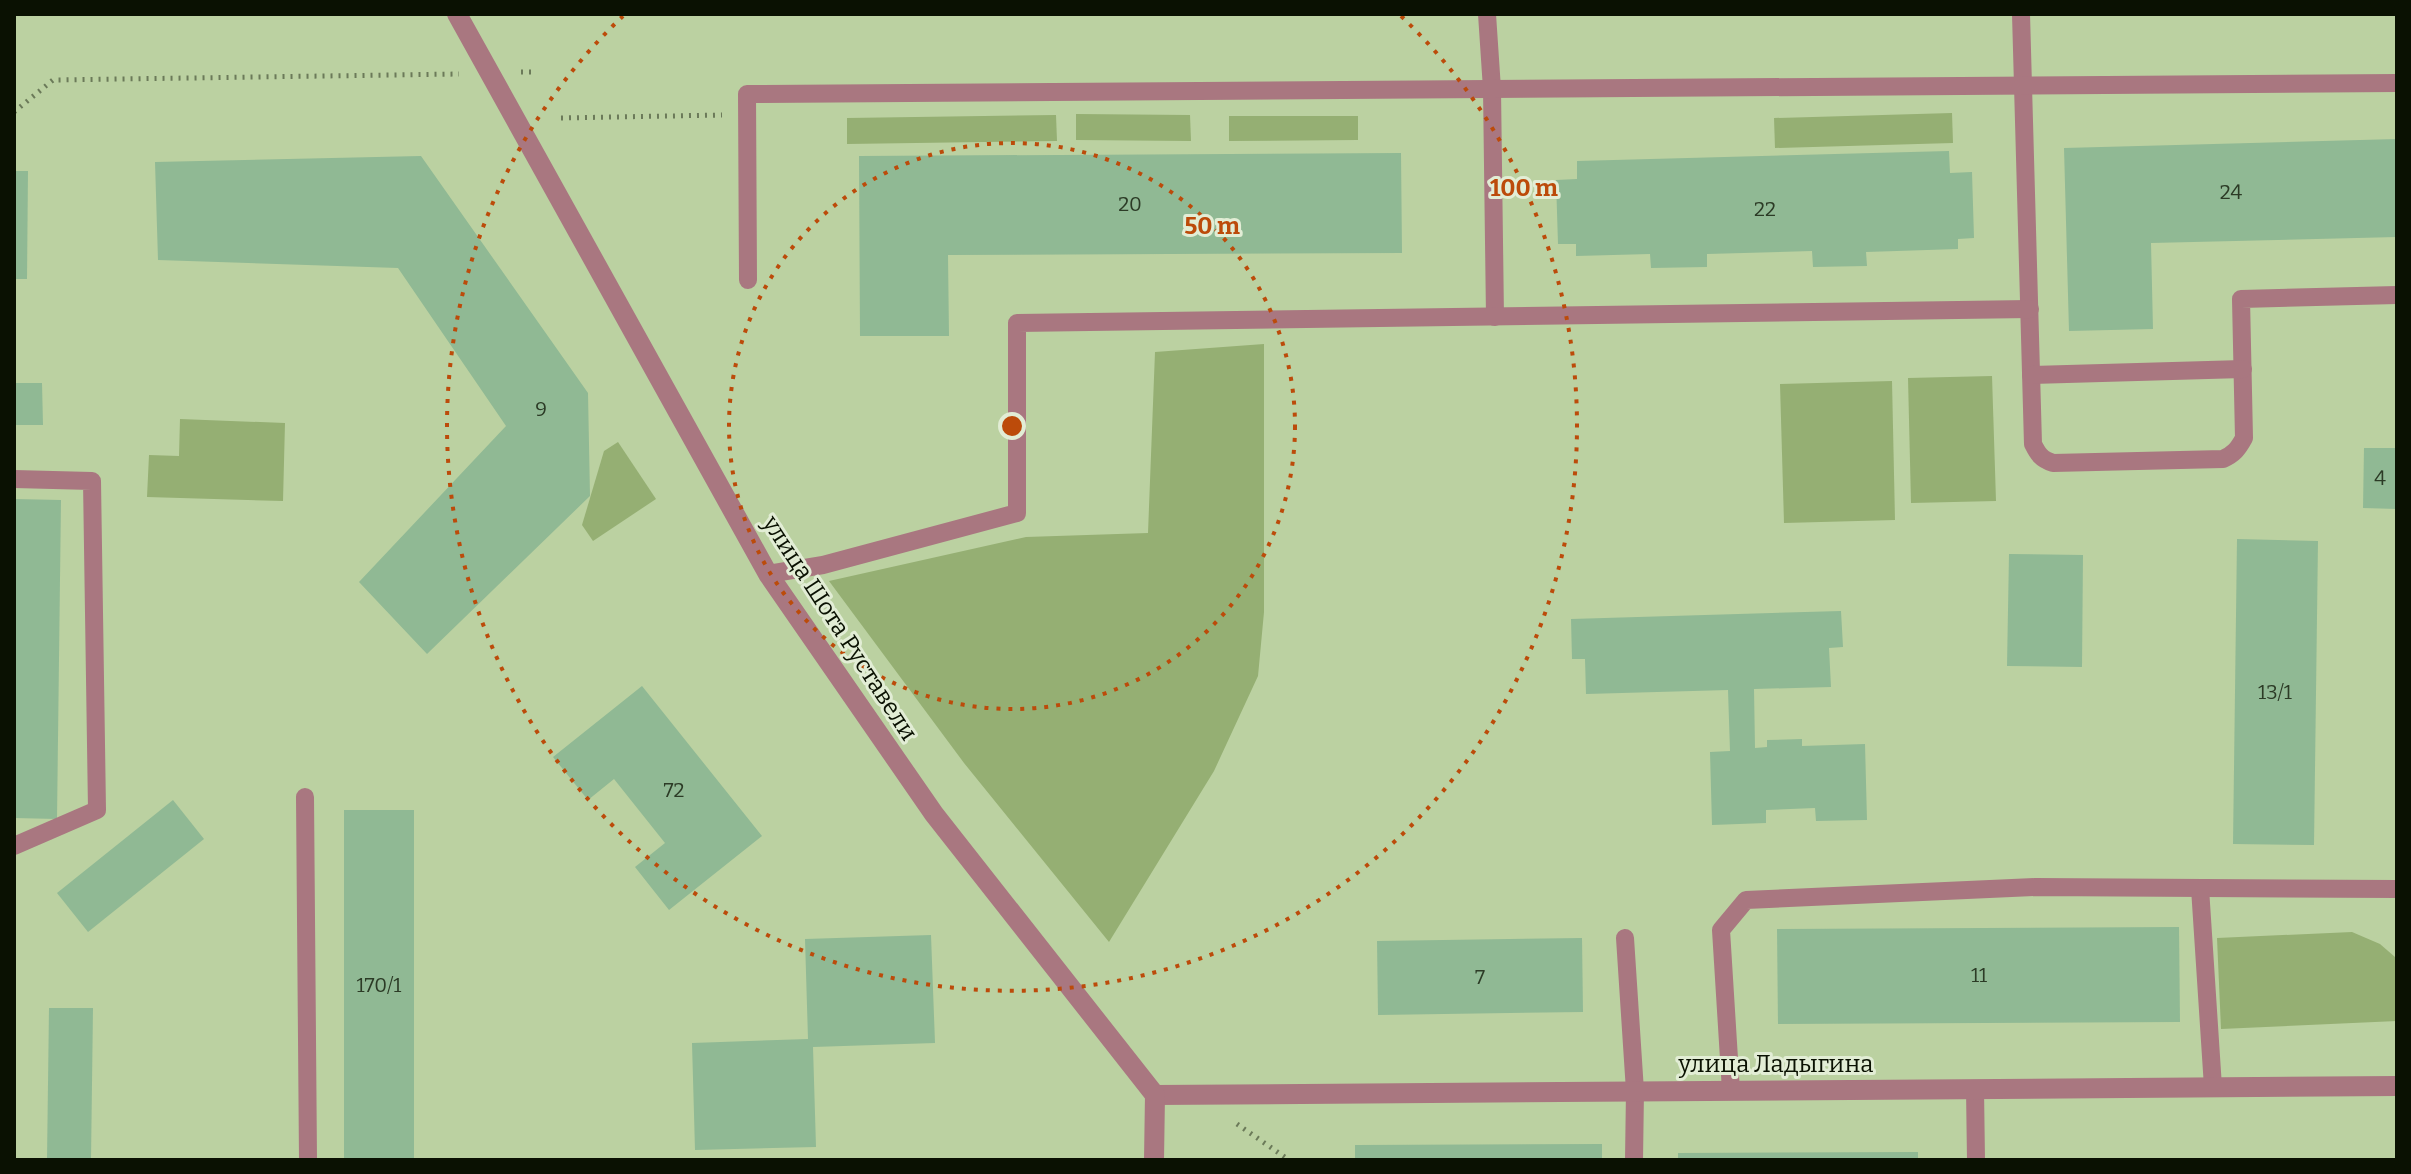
<svg xmlns="http://www.w3.org/2000/svg" width="2411" height="1174" font-family="Bitter,serif">
<rect width="100%" height="100%" fill="#bbd1a1"/>
<g fill="#95af73">
<path d="M1952 113 1953 143 1775 148 1774 118Z"/>
<path d="M1076 114 1190 115 1191 141 1076 140Z"/>
<path d="M1056 115 1057 141 847 144V118Z"/>
<path d="M1229 116H1358V140L1229 141Z"/>
<path d="M1264 344V612L1258 676 1214 771 1109 942 964 763 829 581 1026 537 1148 533 1155 352Z"/>
<path d="M1992 376 1996 501 1911 503 1908 378Z"/>
<path d="M1892 381 1895 520 1784 523 1780 384Z"/>
<path d="M180 419 285 423 283 501 147 497 149 455 179 456Z"/>
<path d="M618 442 656 499 593 541 582 525 604 451Z"/>
<path d="M2352 932 2380 944 2395 957 2397 1021 2221 1029 2217 938Z"/>
</g>
<g fill="#90b994">
<path d="M2397 139V237L2151 243 2153 329 2069 331 2064 148Z"/>
<path d="M1949 151 1950 173 1972 172 1974 238 1958 239V249L1866 252 1867 266 1813 267 1812 251 1707 254V267L1651 268 1650 254 1576 256V244H1558L1556 180 1577 179V161Z"/>
<path d="M1401 153 1402 253 948 255 949 336H860L859 156Z"/>
<path d="M421 156 588 393 590 496 427 654 359 582 506 426 398 268 158 260 155 162Z"/>
<path d="M14 171H28L27 279H14Z"/>
<path d="M14 383H42L43 425H14Z"/>
<path d="M2364 448H2397V509L2363 508Z"/>
<path d="M14 499 61 500 57 819 14 818Z"/>
<path d="M2237 539 2318 541 2314 845 2233 844Z"/>
<path d="M2009 554 2083 555 2082 667 2007 666Z"/>
<path d="M1841 611 1843 647 1829 648 1831 687 1754 689 1755 748 1767 747V740L1802 739V746L1865 744 1867 820 1816 821 1815 808 1766 810V823L1712 825 1710 752 1730 751 1728 690 1586 694 1585 659H1572L1571 619Z"/>
<path d="M642 686 762 836 669 910 635 867 665 843 614 779 588 800 553 757Z"/>
<path d="M173 800 204 839 88 932 57 893Z"/>
<rect x="344" y="810" width="70" height="350"/>
<path d="M2179 927 2180 1022 1778 1024 1777 929Z"/>
<path d="M931 935 935 1043 813 1047 816 1147 695 1150 692 1043 808 1039 805 939Z"/>
<path d="M1582 938 1583 1012 1378 1015 1377 941Z"/>
<path d="M49 1008H93L91 1160H47Z"/>
<path d="M1602 1144V1160H1355V1145Z"/>
<path d="M1918 1152V1160H1678V1153Z"/>
</g>
<g fill="none" stroke-linecap="round" stroke-linejoin="round">
<g stroke="#6b7a59" stroke-width="5" stroke-dasharray="2 6" stroke-linecap="butt">
<path d="M521 72H536"/>
<path d="M14 112 53 80 459 74"/>
<path d="M561 118 722 115"/>
<path d="M1237 1124 1289 1160"/>
</g>
<g stroke="#a97780" stroke-width="18">
<path d="M1487 14 1492 89 1495 317"/>
<path d="M2021 14 2033 444C2038 454 2041 459 2053 463L2223 459C2234 454 2238 449 2244 438L2241 299 2397 295"/>
<path d="M748 280 747 94 2397 83"/>
<path d="M2031 375 2243 369"/>
<path d="M14 479 92 481 97 810 14 846"/>
<path d="M768 574 823 565 1017 513V323L2030 309"/>
<path d="M305 797 308 1160"/>
<path d="M2200 888 2213 1087"/>
<path d="M1625 938 1635 1091 1634 1160"/>
<path d="M1975 1089 1976 1160"/>
<path d="M1731 1091 1721 930 1746 900 2035 887 2397 889"/>
</g>
<path stroke="#a97780" stroke-width="20" d="M1155 1095 2397 1086"/>
<path stroke="#a97780" stroke-width="20" d="M457 14 768 574 934 814 1155 1095 1154 1160"/>
</g>
<g fill="none" stroke="#bc4b0a" stroke-width="4" stroke-dasharray="4 8">
<circle cx="1012" cy="426" r="283"/>
<path d="M1401 16A565 565 0 1 1 623 16"/>
</g>
<g text-anchor="middle" dominant-baseline="central" stroke-width="6" stroke-linejoin="round" paint-order="stroke">
<g font-size="20" fill="#2c3b26">
<text x="2231" y="192">24</text>
<text x="1130" y="204">20</text>
<text x="1765" y="209">22</text>
<text x="541" y="409">9</text>
<text x="2380" y="478">4</text>
<text x="2275" y="692">13/1</text>
<text x="674" y="790">72</text>
<text x="1979" y="975">11</text>
<text x="1480" y="977">7</text>
<text x="379" y="985">170/1</text>
</g>
<g font-size="24" fill="#0a1102" stroke="#e2edd5">
<text transform="translate(840 628) rotate(57)">улица Шота Руставели</text>
<text x="1776" y="1064">улица Ладыгина</text>
</g>
</g>
<circle cx="1012" cy="426" r="12" fill="#bc4b0a" stroke="#e2edd5" stroke-width="4"/>
<g font-size="24" text-anchor="middle" font-weight="bold" fill="#bc4b0a" stroke="#e2edd5" stroke-width="6" stroke-linejoin="round" paint-order="stroke">
<text x="1524" y="196">100 m</text>
<text x="1212" y="234">50 m</text>
</g>
<rect width="2411" height="1174" fill="none" stroke="#0a1102" stroke-width="32"/>
</svg>
